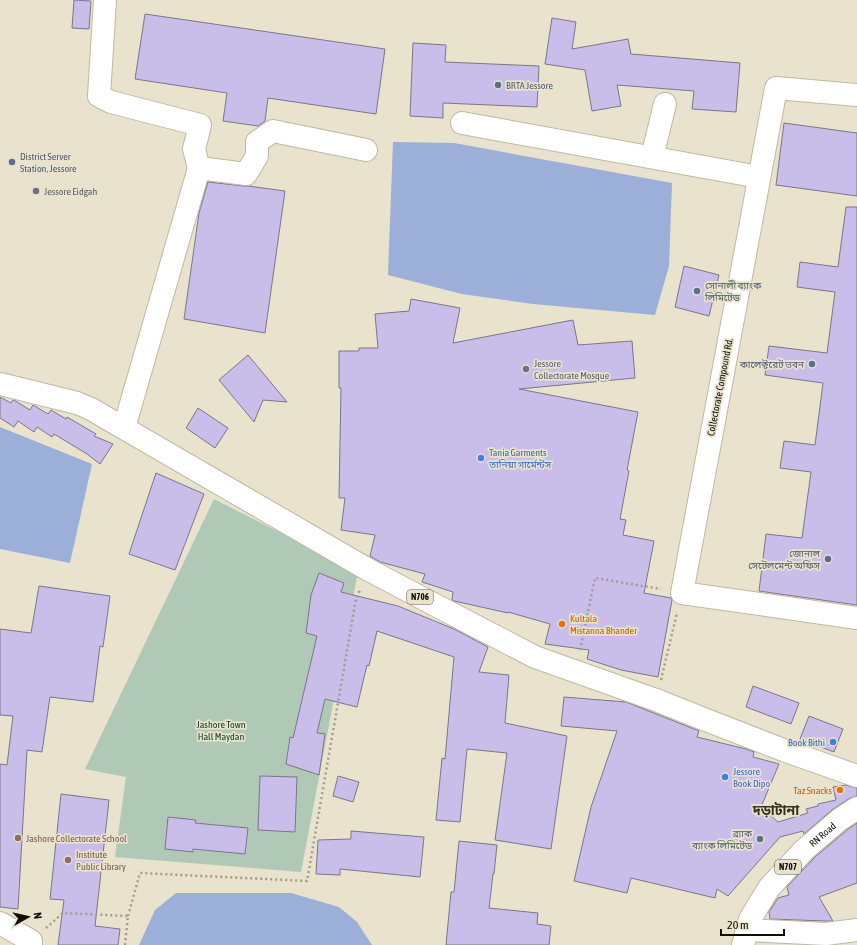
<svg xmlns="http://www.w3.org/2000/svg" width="857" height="945" font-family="'Asap Condensed','Noto Sans Bengali',sans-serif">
<rect width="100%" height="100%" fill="#e9e2cd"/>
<path fill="#afc9b6" d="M214 499 358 572 301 872 115 857 126 777 85 769Z"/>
<g fill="#9bafd8">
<path d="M393 142 454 143 672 183 669 266 655 315 533 304 462 294 388 275Z"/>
<path d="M0 427 92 464 70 563 0 549Z"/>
<path d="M176 893H291L339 907 357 922 372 945H139L155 910Z"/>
</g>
<g fill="#c9bdea" stroke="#7b7689">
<path d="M74 0 91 1 89 29 72 28Z"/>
<path d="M145 14 385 49 376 114 268 98 265 121 258 126 223 121 227 93 135 79Z"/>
<path d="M552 18 576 22 572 49 628 39 631 54 740 63 736 112 692 109 694 91 617 85 621 106 592 111 585 70 545 64Z"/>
<path d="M413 43 446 45 445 62 539 66 537 107 443 103V118L410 116Z"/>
<path d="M784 123 857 133V196L776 185Z"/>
<path d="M208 182 244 186H248L285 191 265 333 184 319 199 213Z"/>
<path d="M846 207H857V605L759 591 766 534 802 538 811 472 780 468 784 441 815 445 823 383 765 375 769 346 827 353 835 292 797 287 800 262 838 267Z"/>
<path d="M684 266 719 275 709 316 675 307Z"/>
<path d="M411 299 460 308 453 343 573 320 578 345 632 341 635 378 519 389 638 412 627 470 629 471 620 519 626 520 623 535 654 541 644 593 671 598 672 600 658 677 621 670 587 659 589 650 545 644 550 624 508 612V613L454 601 452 600 453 592 422 582 425 574 380 562 370 556 375 535 341 530 345 498H339L341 388H339V351H359V348H378L375 314 409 311Z"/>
<path d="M248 355 287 402 263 400 254 422 219 380Z"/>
<path d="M0 397 11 403 13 400H14L30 410 33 405 48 414 51 410 66 419 67 417 96 434 94 436 113 444 100 464 87 454 54 434 52 437 37 427 34 432 18 421 14 427 0 418Z"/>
<path d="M198 408 228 428 215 448 186 428Z"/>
<path d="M156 473 204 494 175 570 129 554Z"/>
<path d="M319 573 344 583 341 592 398 606 454 629 488 647 479 672 509 675 505 723 567 736 551 849 495 840 507 753 467 749 460 822 436 820 442 758 445 759 454 657 377 631 369 666 367 665 357 707 325 699 317 733 325 734 319 775 286 764 290 737 293 738 317 636 306 633 311 595Z"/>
<path d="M39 586 110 596 103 647 100 646 93 702 50 697 42 752 27 750 18 909 0 907V764L7 765 13 716 0 715V629L31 633Z"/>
<path d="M753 686 799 703 791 724 746 707Z"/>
<path d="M564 697 626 702 699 731 697 737 746 749 754 752 753 757 779 764 761 807 778 822 808 813 806 809 818 806V804L836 800 833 787 846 785 857 788V796L850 798 832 810 804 834 803 831 780 837 728 896 717 889 715 898 631 878 627 893 574 881 591 807 617 731 561 726Z"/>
<path d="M809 716 843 729 834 752 800 739Z"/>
<path d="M260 776 297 777 295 832 258 830Z"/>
<path d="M338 776 359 782 353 802 333 796Z"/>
<path d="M61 794 109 800 95 926 120 929 118 945H58L64 900 50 899Z"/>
<path d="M168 817 196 820 195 823 248 828 245 854 193 849V852L165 849Z"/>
<path d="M857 823V883L819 897 833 921H826L770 919 769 912 778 898 789 895 787 887 815 857 847 830Z"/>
<path d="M351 831 424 837 420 877 340 869V875L316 874 318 840 351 839Z"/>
<path d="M459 841 497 845 494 874H493L489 908 538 913 537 924 551 926 549 945H446L451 892H454Z"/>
</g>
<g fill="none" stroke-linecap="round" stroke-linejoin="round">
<g stroke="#bfb8a3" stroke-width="24">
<g id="street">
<path d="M105 0 99 96 111 102 200 125 194 149 199 168 246 174 257 156V142L273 131 366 150"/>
<path d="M857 95 776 88 682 593 857 618"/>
<path d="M462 123 759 177"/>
<path d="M652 157 665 104"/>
<path d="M124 428 199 168"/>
<path d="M747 930 826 934 857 930"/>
</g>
</g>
<g stroke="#bfb8a3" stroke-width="24">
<path id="secondary" d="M0 923 31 941V945"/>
</g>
<g stroke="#bfb8a3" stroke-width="24">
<g id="highway">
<path d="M0 384 77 403 91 409 367 569 439 607 535 657 656 700 701 718 786 751 857 776"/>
<path id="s1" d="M743 945 750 919 769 888 804 850 839 820 857 808"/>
</g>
</g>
<g stroke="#a19b8b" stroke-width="2.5" stroke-dasharray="2 3" stroke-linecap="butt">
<path d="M580 650 595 578 661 589"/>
<path d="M661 680 677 613"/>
<path d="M128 916 140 873 307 881 356 599 360 590"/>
<path d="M46 928 63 913 128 916 125 945"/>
</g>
<use href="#street" stroke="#fff" stroke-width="22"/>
<use href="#secondary" stroke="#fff" stroke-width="22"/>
<use href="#highway" stroke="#fff" stroke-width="22"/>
</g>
<g fill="#5c6f8a" stroke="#e9e2cd" stroke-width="1.5">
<circle cx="498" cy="85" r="4"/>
<circle cx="12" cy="162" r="4"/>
<circle cx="697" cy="291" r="4"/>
<circle cx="812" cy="364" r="4"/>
<circle cx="828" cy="559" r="4"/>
<circle cx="760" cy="839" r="4"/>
</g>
<g fill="#6b7280" stroke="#e9e2cd" stroke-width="1.5">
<circle cx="36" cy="191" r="4"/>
<circle cx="526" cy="369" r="4"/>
</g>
<g fill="#3f7fe0" stroke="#e9e2cd" stroke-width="1.5">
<circle cx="481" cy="458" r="4"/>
<circle cx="833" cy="742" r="4"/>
<circle cx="725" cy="777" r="4"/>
</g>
<g fill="#e8710a" stroke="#e9e2cd" stroke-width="1.5">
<circle cx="562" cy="624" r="4"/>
<circle cx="840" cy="790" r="4"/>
</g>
<g fill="#8d6e63" stroke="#e9e2cd" stroke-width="1.5">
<circle cx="18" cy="838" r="4"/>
<circle cx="68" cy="860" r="4"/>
</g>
<g text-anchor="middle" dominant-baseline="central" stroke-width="3.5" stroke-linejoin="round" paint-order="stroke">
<g fill="#e9e2cd" stroke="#504c41" stroke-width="1">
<rect x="407" y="590" width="26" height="14" rx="3"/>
<rect x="775" y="860" width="26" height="14" rx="3"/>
</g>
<g font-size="9" font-weight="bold" fill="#0e0c05">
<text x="420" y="597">N706</text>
<text x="788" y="867">N707</text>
</g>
<g font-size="10" fill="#4e5e75" stroke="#e9e2cd" text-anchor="start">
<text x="506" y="85">BRTA Jessore</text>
<text x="20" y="156">District Server<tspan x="20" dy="12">Station, Jessore</tspan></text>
<text x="705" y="285">সোনালী ব্যাংক<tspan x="705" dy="12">লিমিটেড</tspan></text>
<text x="804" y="364" text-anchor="end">কালেক্টরেট ভবন</text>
<text x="820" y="553" text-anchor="end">জোনাল<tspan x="820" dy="12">সেটেলমেন্ট অফিস</tspan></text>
<text x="752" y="833" text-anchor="end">ব্র্যাক<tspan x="752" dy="12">ব্যাংক লিমিটেড</tspan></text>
</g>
<g font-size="10" fill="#5b616d" stroke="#e9e2cd" text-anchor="start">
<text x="44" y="191">Jessore Eidgah</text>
<text x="534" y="363">Jessore<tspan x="534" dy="12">Collectorate Mosque</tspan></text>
</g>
<g font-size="10" fill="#0e0c05" stroke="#e9e2cd">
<text transform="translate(720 387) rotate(-79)">Collectorate Compound Rd.</text>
<text stroke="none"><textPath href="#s1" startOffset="139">RN Road</textPath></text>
</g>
<g font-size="10" fill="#366cbe" stroke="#e9e2cd" text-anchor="start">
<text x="489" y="452">Tania Garments<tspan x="489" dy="12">তানিয়া গার্মেন্টস</tspan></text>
<text x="825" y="742" text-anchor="end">Book Bithi</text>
<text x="733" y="771">Jessore<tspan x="733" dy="12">Book Dipo</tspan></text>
</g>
<g font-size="10" fill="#c56008" stroke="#e9e2cd" text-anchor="start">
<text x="570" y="618">Kultala<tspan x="570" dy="12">Mistanna Bhander</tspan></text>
<text x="832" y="790" text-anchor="end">Taz Snacks</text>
</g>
<g font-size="10" fill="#114426" stroke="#e9e2cd">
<text x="221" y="724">Jashore Town<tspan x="221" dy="12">Hall Maydan</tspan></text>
</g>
<g font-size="10" fill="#785e54" stroke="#e9e2cd" text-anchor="start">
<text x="26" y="838">Jashore Collectorate School</text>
<text x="76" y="854">Institute<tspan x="76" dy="12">Public Library</tspan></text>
</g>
<g font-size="14" font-weight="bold" fill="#363120" stroke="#e9e2cd">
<text x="776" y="810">দড়াটানা</text>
</g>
</g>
<g transform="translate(28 917) rotate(82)" stroke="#e9e2cd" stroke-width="3" paint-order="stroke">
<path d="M0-3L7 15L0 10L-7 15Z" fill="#0e0c05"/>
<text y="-6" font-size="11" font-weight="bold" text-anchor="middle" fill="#0e0c05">N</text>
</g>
<path d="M721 929v6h63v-6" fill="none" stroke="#0e0c05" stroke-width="2"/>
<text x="727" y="929" font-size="12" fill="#0e0c05" stroke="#e9e2cd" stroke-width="3" paint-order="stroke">20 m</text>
</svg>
